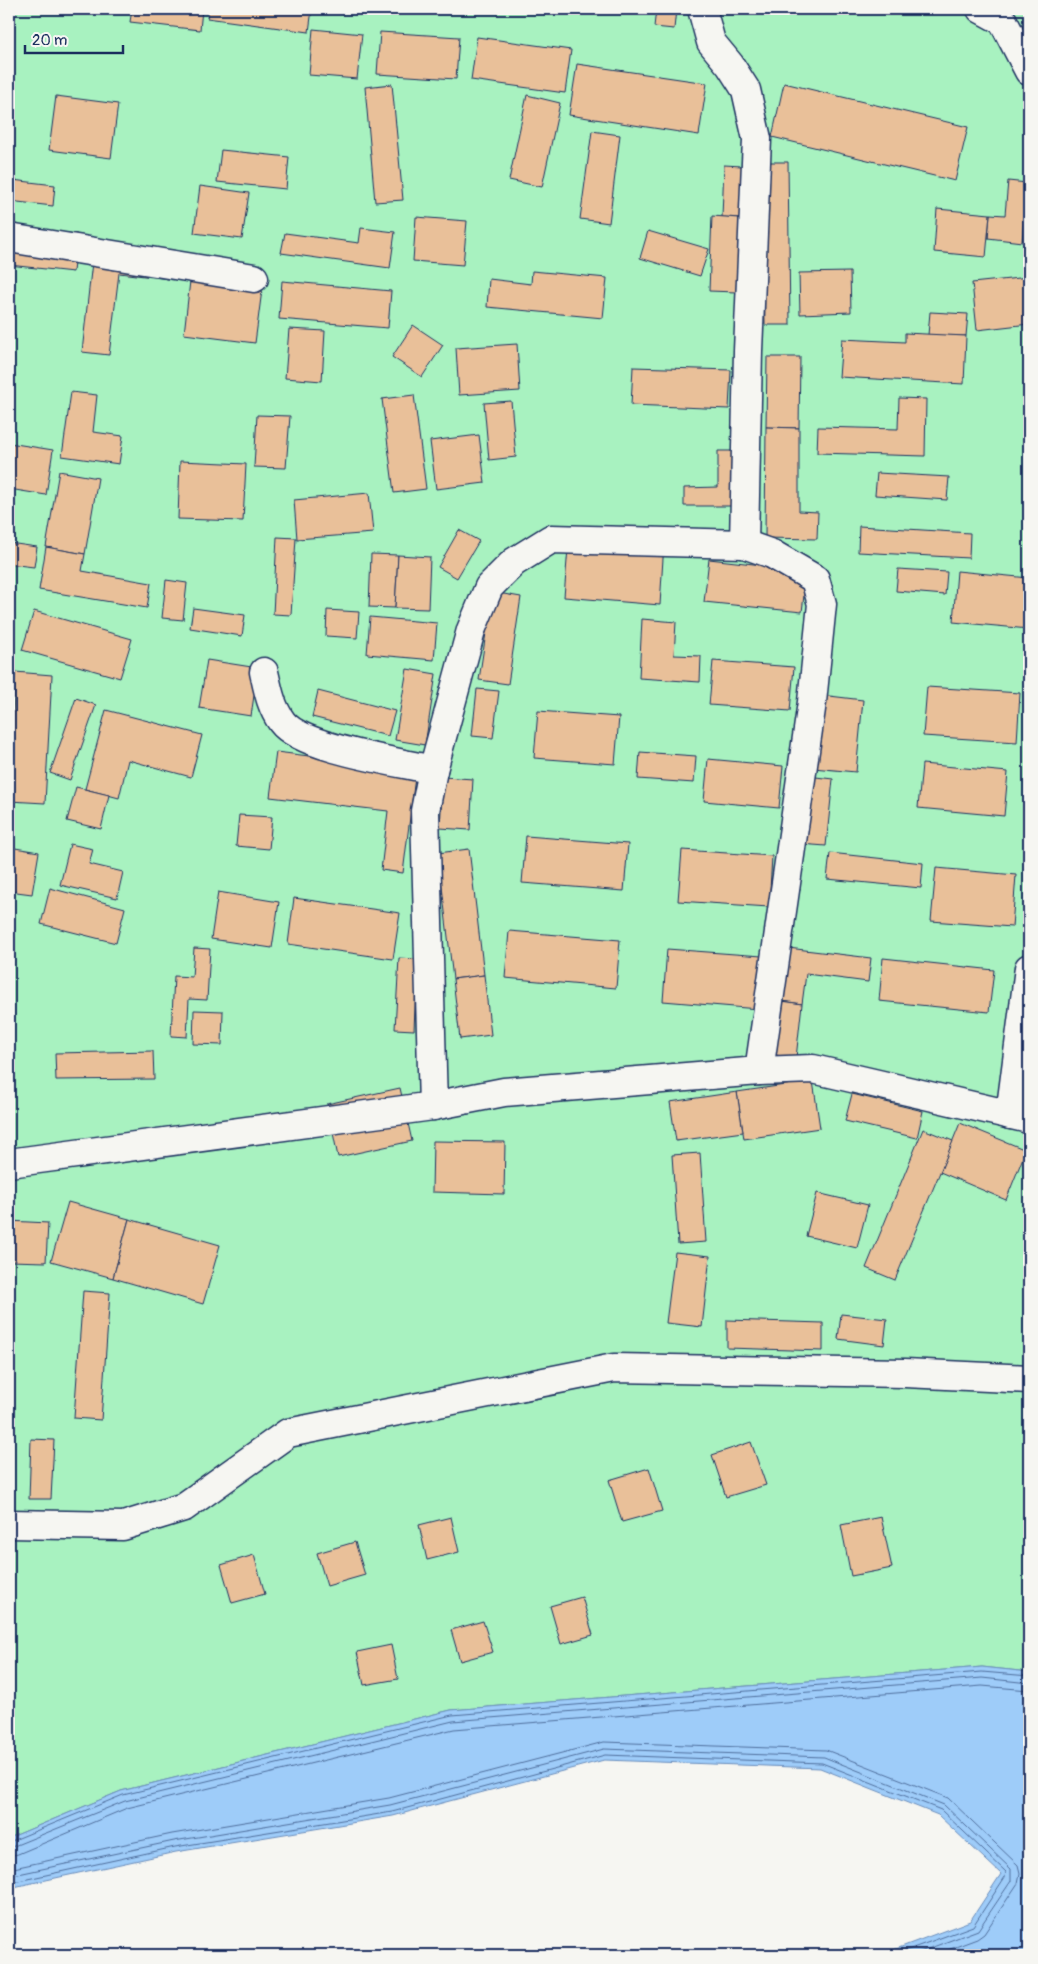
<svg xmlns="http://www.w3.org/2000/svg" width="1038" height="1964" font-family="Pangolin,sans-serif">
<rect width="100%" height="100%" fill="#f6f6f2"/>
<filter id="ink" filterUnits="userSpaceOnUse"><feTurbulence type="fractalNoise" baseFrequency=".02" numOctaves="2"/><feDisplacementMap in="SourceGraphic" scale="10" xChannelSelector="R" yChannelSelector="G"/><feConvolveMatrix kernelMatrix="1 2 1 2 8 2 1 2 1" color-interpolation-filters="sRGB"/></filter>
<g filter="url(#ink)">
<path fill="#a8f2c0" stroke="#62908f" d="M9 9H1029V1672L982 1667 451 1710 121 1791 9 1838Z"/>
<path fill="#9eccf9" stroke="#6a8dbb" d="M982 1667 1029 1672V1955H880L970 1921 1001 1874 938 1815 820 1768 604 1760 393 1816 176 1852 9 1888V1838L121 1791 451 1710Z"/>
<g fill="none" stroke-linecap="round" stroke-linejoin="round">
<g stroke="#4f6e9c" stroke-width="1">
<path d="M9 1842 123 1795 452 1715 982 1672 1029 1676"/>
<path d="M9 1848 125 1801 453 1721 982 1678 1029 1683"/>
<path d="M9 1856 18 1854 127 1808 454 1729 982 1686 1029 1690"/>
<path d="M9 1869 172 1834 389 1798 604 1742 826 1750 948 1798 1018 1865 1020 1873 1018 1883 984 1934 977 1939 934 1955"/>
<path d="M9 1876 174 1841 390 1805 604 1749 824 1757 944 1805 1011 1869V1881L978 1930 912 1955"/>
<path d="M9 1883 175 1847 392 1812 605 1755 822 1763 941 1810 1006 1872 1005 1877 973 1926 894 1955"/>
</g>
</g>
<g fill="#e9c099" stroke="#1b2f5e">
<path d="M132 9H202L200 30 130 22Z"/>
<path d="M209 9H312L309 32 207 18Z"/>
<path d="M656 9H676L674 29 654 27Z"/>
<path d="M313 29 362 34 357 79 309 75Z"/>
<path d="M380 32 459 37 456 79 377 74Z"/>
<path d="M477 37 571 50 565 93 471 80Z"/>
<path d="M577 64 707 83 699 135 569 115Z"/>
<path d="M784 83 968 127 955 181 772 137Z"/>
<path d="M392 84 403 200 375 202 365 87Z"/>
<path d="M527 95 560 103 542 187 509 180Z"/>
<path d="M56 96 118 104 111 158 49 150Z"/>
<path d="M592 131 620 135 609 223 580 219Z"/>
<path d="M221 150 289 157 286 189 217 182Z"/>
<path d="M762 162H788L790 325H765Z"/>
<path d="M724 165 742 166 740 218 722 217Z"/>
<path d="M12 180 55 185 53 206 9 201Z"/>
<path d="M1008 181 1027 183 1022 242 988 238 990 214 1005 215Z"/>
<path d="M200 186 249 193 242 239 194 233Z"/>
<path d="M937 209 990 214 986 257 934 252Z"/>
<path d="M712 216 740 218 736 292 709 291Z"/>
<path d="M416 217 467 221 463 265 413 261Z"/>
<path d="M9 226 77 234 73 272 9 265Z"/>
<path d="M361 228 395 232 390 268 281 253 285 233 359 243Z"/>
<path d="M648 231 709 249 700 276 640 258Z"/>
<path d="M94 244 181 255 178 280 119 273 109 355 82 352Z"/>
<path d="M532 271 607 278 603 318 487 307 489 279 531 284Z"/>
<path d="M850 272 851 312 800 314 799 273Z"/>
<path d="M1029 277V324L977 330 972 283Z"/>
<path d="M190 281 262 290 255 343 184 334Z"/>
<path d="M282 281 391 291 388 328 279 319Z"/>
<path d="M930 312 968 314 966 336 928 335Z"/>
<path d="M413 325 443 345 422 377 392 357Z"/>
<path d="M289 329 325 331 322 381 285 378Z"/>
<path d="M905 333 966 336 964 384 839 377 842 339 905 342Z"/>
<path d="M517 344 520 391 459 395 456 348Z"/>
<path d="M767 357H800L799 428 766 427Z"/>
<path d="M633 367 731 370 729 409 631 405Z"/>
<path d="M71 392 97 395 93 432 123 436 119 464 62 456Z"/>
<path d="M414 395 426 489 394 493 382 399Z"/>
<path d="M899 398 926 399 925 456 817 453 818 427 898 429Z"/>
<path d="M511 401 516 457 489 460 484 403Z"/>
<path d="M257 415 290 416 286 468 254 467Z"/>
<path d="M766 427 799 428V511L818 512 817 539 765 538Z"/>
<path d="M479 435 485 483 436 489 430 441Z"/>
<path d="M9 443 53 450 46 495 9 489Z"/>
<path d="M718 451H738V506H684V488L718 487Z"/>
<path d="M180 461 246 464 243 521 178 519Z"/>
<path d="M59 471 98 478 85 554 46 547Z"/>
<path d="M877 473 949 477 947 500 875 495Z"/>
<path d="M369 493 373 533 297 539 294 500Z"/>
<path d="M859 526 970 533 969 558 858 552Z"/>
<path d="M459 530 479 541 457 578 438 567Z"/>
<path d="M569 536 664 543 660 605 564 597Z"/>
<path d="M277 537 296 538 291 615 273 614Z"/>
<path d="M9 543 37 547 34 567 9 564Z"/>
<path d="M46 547 85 554 82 571 151 583 147 608 39 590Z"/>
<path d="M371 554 398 555 395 608 369 607Z"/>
<path d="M398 555 430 557 428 609 395 608Z"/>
<path d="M709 559 807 570 802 612 704 602Z"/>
<path d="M898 569 947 572 945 595 896 591Z"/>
<path d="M957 571 1029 578V629L953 622Z"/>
<path d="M166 580 187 583 183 620 162 618Z"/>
<path d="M492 592 521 597 508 684 479 680Z"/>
<path d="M193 608 245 615 242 636 190 628Z"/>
<path d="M327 610 359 612 357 638 326 636Z"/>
<path d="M34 611 132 639 120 678 22 650Z"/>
<path d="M370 617 437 623 434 660 367 654Z"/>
<path d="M642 619 676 622 674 655 701 656 700 682 639 678Z"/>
<path d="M207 660 258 668 251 716 199 708Z"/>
<path d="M713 661 794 667 790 711 709 705Z"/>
<path d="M407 669 436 674 425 745 395 740Z"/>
<path d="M15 672 52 675 45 803 9 801Z"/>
<path d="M927 687 1020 693 1017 742 923 736Z"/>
<path d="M477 689 499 691 493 738 472 736Z"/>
<path d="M318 691 395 711 388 736 312 717Z"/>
<path d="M821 695 863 700 856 772 813 768Z"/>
<path d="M76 698 96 705 70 780 50 773Z"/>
<path d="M106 710 202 735 191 777 128 760 119 798 85 789Z"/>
<path d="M538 711 619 717 615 764 534 758Z"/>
<path d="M276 752 416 769 403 873 381 870 388 811 270 797Z"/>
<path d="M640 752 696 756 694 783 638 779Z"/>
<path d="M708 759 783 766 779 808 704 801Z"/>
<path d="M922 764 1008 772 1004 816 918 808Z"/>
<path d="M807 776 833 779 826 846 800 844Z"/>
<path d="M443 777 473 779 470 830 440 828Z"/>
<path d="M76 787 109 795 101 829 67 821Z"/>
<path d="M239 815 272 817 269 849 236 846Z"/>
<path d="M526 836 628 844 624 891 522 883Z"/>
<path d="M70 844 93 849 89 864 123 872 117 898 60 885Z"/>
<path d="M9 847 39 852 32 894 9 891Z"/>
<path d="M469 849 484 975 453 979 438 853Z"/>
<path d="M682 850 772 856 769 907 678 901Z"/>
<path d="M830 853 923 863 921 888 827 879Z"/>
<path d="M936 868 1016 875 1012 927 931 921Z"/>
<path d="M50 888 125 908 116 943 41 924Z"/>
<path d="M218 892 279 902 272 948 211 939Z"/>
<path d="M294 898 400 913 393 959 288 944Z"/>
<path d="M509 931 620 940 616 988 505 978Z"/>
<path d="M194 948 210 949 207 1000 189 999 187 1037 171 1036 174 976 192 977Z"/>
<path d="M788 948 871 958 868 982 806 974 802 1004 782 1001Z"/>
<path d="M667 949 762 956 758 1009 663 1001Z"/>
<path d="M399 958 417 959 414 1030 395 1029Z"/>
<path d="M883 958 994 970 989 1012 879 1001Z"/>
<path d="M484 975 491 1035 460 1039 453 979Z"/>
<path d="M782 1001 802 1004 796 1058 776 1055Z"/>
<path d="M194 1010 223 1011 222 1045 193 1044Z"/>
<path d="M153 1051 154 1079 56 1080 55 1053Z"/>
<path d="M813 1081 820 1128 744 1139 737 1092Z"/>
<path d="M400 1088 412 1141 338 1157 327 1104Z"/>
<path d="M737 1092 743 1132 676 1141 670 1102Z"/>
<path d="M852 1094 923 1111 917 1138 845 1121Z"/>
<path d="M960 1123 1026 1150 1006 1200 940 1172Z"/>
<path d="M923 1129 953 1141 895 1280 866 1268Z"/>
<path d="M433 1141 505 1142 504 1194 432 1192Z"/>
<path d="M700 1153 706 1242 678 1244 672 1155Z"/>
<path d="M817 1193 868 1205 857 1248 806 1236Z"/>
<path d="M68 1202 129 1219 113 1278 51 1261Z"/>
<path d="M129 1219 220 1245 203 1304 113 1278Z"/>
<path d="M9 1221 48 1223 46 1262 9 1261Z"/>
<path d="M675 1252 710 1256 702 1327 666 1323Z"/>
<path d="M83 1291 110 1293 101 1420 74 1418Z"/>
<path d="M841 1314 887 1319 884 1345 838 1339Z"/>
<path d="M727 1320 823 1323V1351L727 1348Z"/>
<path d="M31 1439 54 1440 51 1499H29Z"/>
<path d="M751 1442 766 1485 726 1497 712 1455Z"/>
<path d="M649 1468 662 1511 622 1522 609 1480Z"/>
<path d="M451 1517 459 1552 427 1560 419 1525Z"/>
<path d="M881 1517 892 1568 851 1576 841 1525Z"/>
<path d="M355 1542 365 1575 327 1586 317 1553Z"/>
<path d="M254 1555 265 1594 232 1603 221 1565Z"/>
<path d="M582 1597 593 1635 561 1644 550 1606Z"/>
<path d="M483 1621 493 1652 460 1661 451 1630Z"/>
<path d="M391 1645 398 1679 364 1685 357 1652Z"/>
</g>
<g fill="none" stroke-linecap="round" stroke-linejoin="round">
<g stroke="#1b2f5e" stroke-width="31">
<g id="minor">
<path d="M702 9 711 42 730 65 746 90 757 139 748 351 744 544"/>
<path d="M981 9 1003 21 1029 71"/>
<path d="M9 238 254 278"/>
<path d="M551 539 744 544 772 554 815 579 822 604 812 702 759 1071 504 1092 433 1106 425 811 433 770 471 630 489 587 514 562Z"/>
<path d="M264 672C268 690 271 707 282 722 301 748 399 762 433 770"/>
<path d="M759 1071 813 1069 1029 1119"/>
<path d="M1010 1115 1029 968"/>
<path d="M9 1163 433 1106"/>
<path d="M9 1524 123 1526 184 1507 288 1433 614 1368 905 1373 1029 1379"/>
</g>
</g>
<use href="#minor" stroke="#f6f6f2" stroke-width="28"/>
</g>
</g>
<rect width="1038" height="1964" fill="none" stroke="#f6f6f2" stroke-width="30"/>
<rect x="15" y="15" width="1008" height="1934" fill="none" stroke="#1b2f5e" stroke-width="2" filter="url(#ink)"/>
<path d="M25 45v8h98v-8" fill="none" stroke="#1b2f5e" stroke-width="2.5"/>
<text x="32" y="45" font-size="15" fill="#1b2f5e" stroke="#f6f6f2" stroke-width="4" paint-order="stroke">20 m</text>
</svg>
